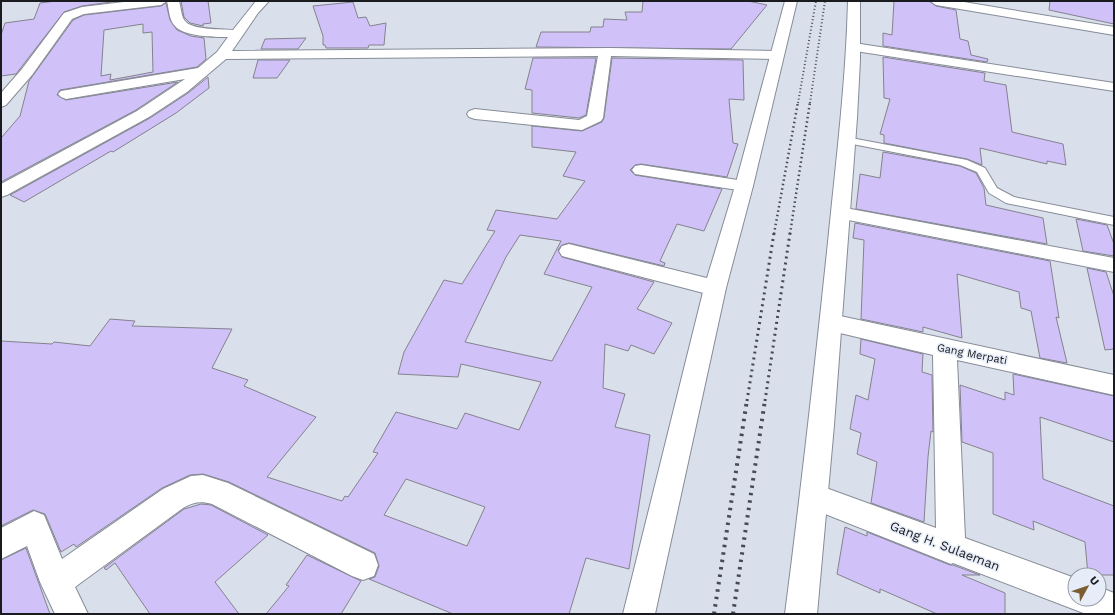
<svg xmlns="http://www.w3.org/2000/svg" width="1115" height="615" font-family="'Work Sans',sans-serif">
<rect width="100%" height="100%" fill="#d9e0ec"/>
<g fill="#d0c2f8" stroke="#84828d" fill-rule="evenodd">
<path d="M56 1H119L82 6 64 12 16 74 1 76V35L5 23 34 19 40 3Z"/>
<path d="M181 1H208L211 23 203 24V26L190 23 184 17Z"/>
<path d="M643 1H748L767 5 731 49 536 47 541 32H590L591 27H603L604 19 627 20 625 12H642Z"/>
<path d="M894 1H929L936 6 956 10 960 39 968 41 971 55 988 59 987 62 883 46V33L892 35Z"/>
<path d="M1050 1H1114V24L1049 10Z"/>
<path d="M353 2 358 18 366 17 370 26 386 23 384 45H369L368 48H326L325 45H323V36L313 6Z"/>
<path d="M166 3 170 20 177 30 191 36 204 38 206 59 197 67 60 90 57 95 66 100 178 82 136 110 1 182V138L20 116 29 81 73 20 84 15 161 6ZM143 24V33L152 32 153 72 110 80 111 74 101 76 104 30Z"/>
<path d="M306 38 298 49H261L265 39Z"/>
<path d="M883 57 985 73 984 81 1006 85 1012 132 1063 144 1066 165 1047 161V164L980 148 982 165 967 159 884 143V135L880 134 890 99 884 98Z"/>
<path d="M533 58H596L586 115 579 118 532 113V90L525 89Z"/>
<path d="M612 58 743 60 744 100 729 99 733 143 738 144 727 177 641 164 635 165 630 170 635 175 722 189 704 231 677 224 660 261 665 263 664 266 569 243 562 245 558 250 562 257 654 282 637 309 672 323 654 354 631 345 628 351 605 344 603 388 625 394 615 427 650 435 629 569 586 558 569 614H453L369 579 375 577 379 566 375 553 229 482 203 474 190 475 162 488 76 547 74 544 61 552 45 514 33 510 1 526V341L52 344 54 342 90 346 110 319 135 321 132 326 232 329 212 368 248 380 244 386 316 417 267 477 342 501 345 496 348 497 378 453 373 452 396 412 457 429 465 413 519 430 541 382 461 364 458 377 398 374 404 352 444 280 462 284 495 231 487 230 496 210 557 219 585 181 563 176 576 152 532 147V126L582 131 602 122 604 118ZM520 235 561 241 544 274 592 287 552 361 465 342 506 257ZM406 479 485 507 467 546 384 515Z"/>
<path d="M258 60H290L277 78H253Z"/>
<path d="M208 77 209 88 176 113 113 152 111 151 24 202 10 195 150 118 188 93Z"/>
<path d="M883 152 960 166 976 173 984 188 986 205 1043 218 1047 244 856 209 860 174 880 178Z"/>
<path d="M1076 219 1107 225 1114 244V256L1083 251Z"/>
<path d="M855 223 1050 261 1059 318 1056 317 1067 363 1040 358 1031 311 1021 308 1019 292 957 274 962 338 923 327V332L861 319 864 240 853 238Z"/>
<path d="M1087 268 1106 272 1114 296V349L1105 350Z"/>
<path d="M861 339 923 354 922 372 932 375 933 432 931 431 928 457 924 522 871 503 877 462 857 454 861 433 850 429 856 395 868 400 875 359 860 354Z"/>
<path d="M1013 374 1114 396V442L1040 417 1043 479 1114 506V575H1088L1085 542 1033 521 1034 530 993 514V453L962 442 960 385 1005 400V392L1014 395Z"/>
<path d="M201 504 211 505 268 535 215 582 239 614H150L115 563 106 570 104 568 184 509Z"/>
<path d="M845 527 867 536V532L950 565H953L980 575H962L1005 593V614H937L880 589V593L837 574Z"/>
<path d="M26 548 50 614H1V560Z"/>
<path d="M307 555 361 581 341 614H266L289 586 286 585Z"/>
</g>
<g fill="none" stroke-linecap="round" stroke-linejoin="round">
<g stroke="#868c97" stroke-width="2">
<path id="lane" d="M846 137 967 160 985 168 997 188 1014 197 1114 217V225L1006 203 989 193 977 172 960 165 842 142 841 140 842 138Z"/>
</g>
<g stroke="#868c97" stroke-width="2">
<g id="street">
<path d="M132 1H167L161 5 84 14 72 19 32 75 6 105 1 107V93L22 69 64 13 82 7Z"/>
<path d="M167 1H179C181 7 181 18 186 22 193 30 223 29 233 30L256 1H269L258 13 232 51 611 48 776 51 781 52 783 55 781 58 776 59 611 56 603 118 601 121 582 130 475 119 469 117 467 114 469 111 475 109 579 120 587 116 598 56 226 59 187 92 149 117 7 195 1 197V184L137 111 185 79 66 99 61 97 58 94 61 91 198 68 217 52 228 37C214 37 183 37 174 25 169 19 169 9 167 1Z"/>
<path d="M930 1H958L1114 27V35L936 5Z"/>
<path d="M854 43 1114 83V91L849 50 847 47 849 44Z"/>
<path d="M641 165 744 181 750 182 753 186 750 190 744 191 635 174 632 170 635 166Z"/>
<path d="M840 207 1114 258V272L833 217 831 213 833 209Z"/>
<path d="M569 244 715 280 723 283 726 288 723 293 715 296 562 256 559 251 562 246Z"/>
<path d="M831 314 1114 375V395L957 360 965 538 1075 578V599H1099V587L1114 593V614H1086L953 563 951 564 805 506 801 497 805 488 815 484 936 528 933 355 823 329 820 323 823 317Z"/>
<path d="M203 475 228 483 374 554 378 565 374 576 363 580 352 576 212 504C201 501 193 502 183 508L75 587 88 614H55L40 582 27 546 1 559V528L34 511 44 515 62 559 163 489 191 476Z"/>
</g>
</g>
<g stroke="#868c97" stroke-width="2">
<g id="secondary">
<path d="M785 1H797L753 186 726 288 655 614H623L704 288 735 186Z"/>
<path d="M848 1H860V60L857 118 834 425 817 614H785C801 490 815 366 828 242 836 161 846 82 848 1Z"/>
</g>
</g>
<use href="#lane" fill="#fff" fill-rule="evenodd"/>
<use href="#street" fill="#fff" fill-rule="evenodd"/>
<use href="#secondary" fill="#fff" fill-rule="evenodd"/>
<g stroke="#474a50" stroke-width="2" stroke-dasharray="1 2.5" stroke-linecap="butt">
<path d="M798 103 816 1"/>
<path d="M810 103 825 1"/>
</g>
<g stroke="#474a50" stroke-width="2.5" stroke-dasharray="1.5 3" stroke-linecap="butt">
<path d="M774 234 798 102"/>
<path d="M790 234 810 102"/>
</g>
<g stroke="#474a50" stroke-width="3" stroke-dasharray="2 4" stroke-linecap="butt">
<path d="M747 401 774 233"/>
<path d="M765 401 790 233"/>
</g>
<g stroke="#474a50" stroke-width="4" stroke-dasharray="2.5 5" stroke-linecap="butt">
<path d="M714 614 747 400"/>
<path d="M733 614 765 400"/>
</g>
</g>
<g text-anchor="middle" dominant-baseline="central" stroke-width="3" stroke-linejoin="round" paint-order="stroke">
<g font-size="11" fill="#191b1f" stroke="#e6edf9">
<text transform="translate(972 354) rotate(11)">Gang Merpati</text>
</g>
<g font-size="13" fill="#191b1f" stroke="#e6edf9">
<text transform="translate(945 546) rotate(21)">Gang H. Sulaeman</text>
</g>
</g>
<rect width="1115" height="615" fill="none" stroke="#191b1f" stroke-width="4"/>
<g transform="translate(1087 587) rotate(50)"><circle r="19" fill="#e6edf9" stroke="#9499a2"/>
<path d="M0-3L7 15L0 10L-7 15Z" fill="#7c5d32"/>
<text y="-6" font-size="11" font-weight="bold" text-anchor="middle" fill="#191b1f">U</text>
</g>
</svg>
